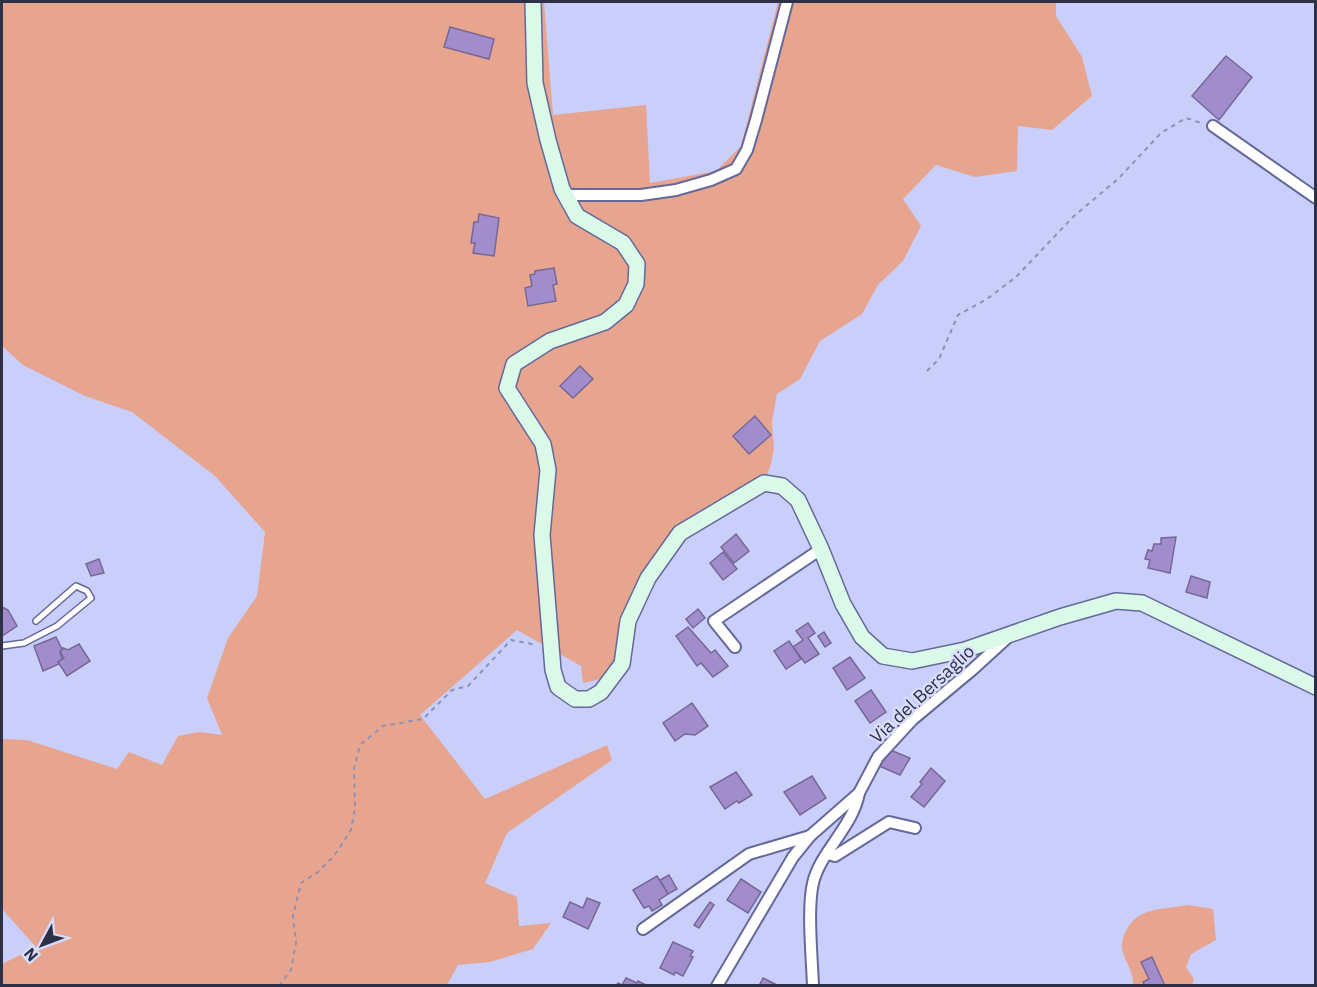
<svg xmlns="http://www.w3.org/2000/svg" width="1317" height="987" font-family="'IBM Plex Sans',sans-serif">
<rect width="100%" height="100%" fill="#c9cffa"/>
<g fill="#e7a590">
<path d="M2 2H544L553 115 646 105 650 183 716 171 741 146 778 2H1056V16L1082 57 1092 96 1052 130 1018 126 1017 171 975 177 936 165 903 199 921 226 903 261 878 285 862 314 820 341 800 379 777 394 772 421 774 450 770 467 764 483 680 533 648 578 622 664 604 678 583 683 581 666 517 630 420 715 485 799 607 745 612 760 507 833 485 883 517 897 519 926 551 923 533 949 490 962 458 965 447 985H2V964L36 947 2 909V739L27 740 117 769 129 752 162 765 178 736 199 732 222 735 207 698 228 638 257 596 265 532 215 476 132 412 85 396 23 365 2 346Z"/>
<path d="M1188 905 1213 909 1216 940 1191 954 1186 967 1194 979 1192 985H1133C1134 972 1125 962 1122 949 1121 944 1123 936 1126 931 1138 906 1164 910 1188 905Z"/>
</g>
<g fill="#a28dcc" stroke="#776796" stroke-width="1.5">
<path d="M450 27 494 39 489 59 444 47Z"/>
<path d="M1226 56 1252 77 1219 120 1192 96Z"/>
<path d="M479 214 499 218 494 256 473 253 475 243H471L474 222H478Z"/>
<path d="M554 268 557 284 553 285 556 301 528 306 525 288 532 286 530 275 535 274V271Z"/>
<path d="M580 366 593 379 573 398 560 386Z"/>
<path d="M755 416 771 435 749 454 733 436Z"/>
<path d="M736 534 749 551 734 563 721 547Z"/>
<path d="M1176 537 1170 573 1148 568 1150 560 1145 559 1148 550 1152 551 1154 544H1161V538Z"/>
<path d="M723 552 737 569 723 580 710 563Z"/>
<path d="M99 559 104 573 91 576 86 564Z"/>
<path d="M1191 576 1210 582 1207 598 1186 592Z"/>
<path d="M2 607 8 610 17 626 2 636Z"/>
<path d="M698 609 705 618 693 628 686 619Z"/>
<path d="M808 623 815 633 808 638 819 654 805 663 793 647 803 640 796 631Z"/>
<path d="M688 627 711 653 715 650 728 666 713 677 701 663 697 666 676 636Z"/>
<path d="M824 632 831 643 825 647 818 636Z"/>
<path d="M56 637 62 649 60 652 62 659 58 662 59 664 43 671 34 646Z"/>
<path d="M789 641 801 659 786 669 774 651Z"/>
<path d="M79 644 90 661 67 676 58 662 64 658 60 652 63 648 68 650Z"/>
<path d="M850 657 865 678 847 690 833 668Z"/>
<path d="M871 690 886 712 870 723 855 701Z"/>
<path d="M692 703 708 726 695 735 685 734 675 741 663 723Z"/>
<path d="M888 749 910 758 900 775 879 766Z"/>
<path d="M931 768 945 781 924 807 911 797 922 784 920 782Z"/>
<path d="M736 772 752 795 739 803 737 801 725 809 710 787Z"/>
<path d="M812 776 826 798 800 815 784 792Z"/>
<path d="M669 875 677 889 668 894 660 880Z"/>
<path d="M657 876 668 894 659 900 662 905 652 911 649 906 644 908 633 890Z"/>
<path d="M741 879 761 892 748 913 727 900Z"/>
<path d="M587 898 600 903 588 929 563 917 570 902 583 908Z"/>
<path d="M710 902 714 905 699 928 694 925Z"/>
<path d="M673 942 693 951 690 956 693 957 683 976 675 972 674 975 660 968Z"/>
<path d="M1152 957 1165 986H1145L1143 982 1149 979 1141 962Z"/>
<path d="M626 978 637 983 638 981 648 986H616L618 983 622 985Z"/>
<path d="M763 978 779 986H759Z"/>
</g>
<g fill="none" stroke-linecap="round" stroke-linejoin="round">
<g stroke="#646999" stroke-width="8">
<path id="lane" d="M2 646 24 643 57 626 91 598 87 591 76 586 36 621"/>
</g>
<g stroke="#646999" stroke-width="14">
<g id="street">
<path d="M1213 126 1316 198"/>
<path d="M566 195H641L676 190 711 180 736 169 747 150 756 120 787 2"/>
<path d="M735 647 714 621 821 549"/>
<path d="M828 854 835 856 889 822 915 828"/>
<path d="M643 929 749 854 810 836"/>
<path d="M717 986 793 857 810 836 859 793 878 757 912 720 972 670 1007 638"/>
<path d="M813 986C812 957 807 909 813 883 820 852 853 827 859 793"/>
</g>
</g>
<g stroke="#646999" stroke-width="18">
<path id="secondary" d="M533 2 535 83 548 140 562 189 577 216 623 243 637 264 636 284 626 305 605 322 550 341 514 364 507 388 543 444 548 470 542 535 553 670 558 687 575 699H589L601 692 622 664 628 621 648 578 680 533 764 483 782 486 798 500 821 549 843 604 862 637 883 656 912 661 965 650 1060 617 1116 601 1142 603 1316 687"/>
</g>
<g stroke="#8d92b5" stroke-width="2" stroke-dasharray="4.5 4.5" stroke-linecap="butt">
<path d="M927 371 939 359 958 315 987 299 1016 277 1074 216 1118 179 1161 133 1186 118 1204 124"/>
<path d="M279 986 291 970 296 943 293 916 301 883 318 872 334 856 351 830 355 808 354 769 360 745 383 726 423 719 452 690 468 686 511 640 537 645"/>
</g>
<use href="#lane" stroke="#fff" stroke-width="5"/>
<use href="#street" stroke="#fff" stroke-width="10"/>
<use href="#secondary" stroke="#dbf9e9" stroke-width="15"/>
</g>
<g text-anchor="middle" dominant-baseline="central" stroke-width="5" stroke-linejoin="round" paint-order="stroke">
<g font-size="18" fill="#2e3045" stroke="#d8ddfd">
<text transform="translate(922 694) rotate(-43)">Via del Bersaglio</text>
</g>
</g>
<rect width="1317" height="987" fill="none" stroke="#2e3045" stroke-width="6"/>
<g transform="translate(42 945) rotate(229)" stroke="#d8ddfd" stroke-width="4.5" paint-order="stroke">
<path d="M0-4.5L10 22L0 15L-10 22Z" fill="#2e3045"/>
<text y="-9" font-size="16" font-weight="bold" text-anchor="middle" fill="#2e3045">N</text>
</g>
</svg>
